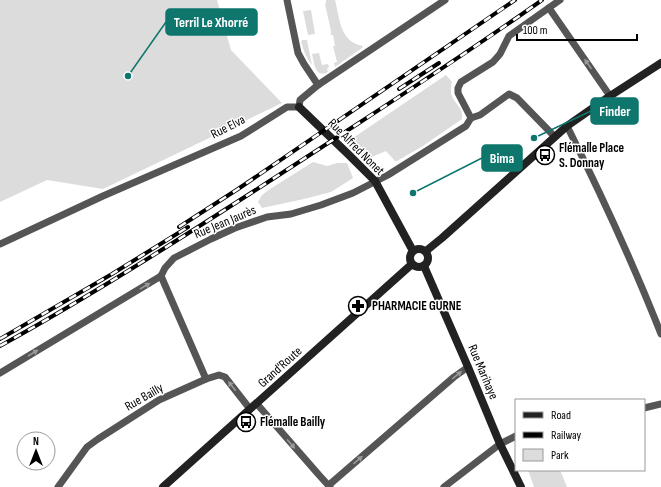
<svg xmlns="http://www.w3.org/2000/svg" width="661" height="487" font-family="'Sofia Sans Condensed',sans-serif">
<rect width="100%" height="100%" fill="#fff"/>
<g fill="#dcdcdc">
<path d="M0 0H217L231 50 282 103 103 189 47 180 0 202Z"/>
<path d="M326 0H335C340 20 340 42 363 46L362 48 335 67 334 63 337 62 333 46H335L333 35H331V31L325 4 326 3Z"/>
<path d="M311 10 315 34 308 35 303 11Z"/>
<path d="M302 40H307L312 65C306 58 304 51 301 42Z"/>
<path d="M319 53 322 65 328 64 329 67 327 69 328 72C315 79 314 62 312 54Z"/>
<path d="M446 75 452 82C446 103 465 104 462 119L423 146 397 161H395L386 151 369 158H364L347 142Z"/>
<path d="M313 162 327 166 337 163H347L353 178 331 192 304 199 262 208 258 202 262 195 270 189Z"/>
<path d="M528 470H560L567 487H534Z"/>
</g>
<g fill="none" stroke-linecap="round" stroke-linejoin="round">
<g stroke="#555" stroke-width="7">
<path d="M287 0 298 53 304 64 318 85"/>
<path d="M549 8 610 96"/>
<path d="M471 118 480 115 509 94 517 98 555 137"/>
<path d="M567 126C601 194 633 263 661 334"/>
<path d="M0 244 103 196 241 136 287 107H299L300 100 318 85 445 0"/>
<path d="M161 276 206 379"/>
<path d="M0 373 161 276 165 268 174 258 211 239 235 228 267 217 291 214 321 205 353 193 388 175 466 126 471 118 458 93V88L461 82 493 62 500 54 509 36 560 0"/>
<path d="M257 404 319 475 330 487"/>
<path d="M644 408 661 404"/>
<path d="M329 485 454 377 468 367"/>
<path d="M58 487 87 447 98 439 159 400 206 379 219 375 225 377 250 409"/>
<path d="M444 487 500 444 516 436"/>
</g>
<g stroke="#222" stroke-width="8">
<path d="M299 107 349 155 375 181 413 251"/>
<circle cx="419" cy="258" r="9"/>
<path d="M426 251 442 238 567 126 610 96 661 63"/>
<path d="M424 266 468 367 500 444 521 487"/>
<path d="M163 487 412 264"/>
</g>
<g stroke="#000" stroke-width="4">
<g id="rail">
<path d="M399 89 439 63"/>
<path d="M179 227 238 189 515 0"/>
<path d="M0 339 112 274 188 227"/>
<path d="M0 346C110 285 214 217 319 149 394 100 469 52 542 0"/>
</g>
</g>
<use href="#rail" stroke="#fff" stroke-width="2.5" stroke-dasharray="8" stroke-linecap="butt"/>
</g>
<defs><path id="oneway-solid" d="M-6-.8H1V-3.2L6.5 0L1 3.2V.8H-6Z"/></defs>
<g fill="#999">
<use href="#oneway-solid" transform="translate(588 64) rotate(-125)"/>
<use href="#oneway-solid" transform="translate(145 286) rotate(-31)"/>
<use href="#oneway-solid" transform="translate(33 353) rotate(-31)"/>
<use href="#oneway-solid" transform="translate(457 375) rotate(-39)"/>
<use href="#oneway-solid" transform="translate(232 386) rotate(-128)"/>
<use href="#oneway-solid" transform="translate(291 444) rotate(49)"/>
<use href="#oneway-solid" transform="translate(358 460) rotate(-41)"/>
</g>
<defs>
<g id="bus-ring" transform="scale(1)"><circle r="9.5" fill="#fff" stroke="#000" stroke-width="1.5"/><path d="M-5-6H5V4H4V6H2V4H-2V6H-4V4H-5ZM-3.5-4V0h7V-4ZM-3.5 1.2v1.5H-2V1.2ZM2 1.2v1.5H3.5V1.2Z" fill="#000"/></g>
<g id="pharmacy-ring" transform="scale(1)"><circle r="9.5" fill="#fff" stroke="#000" stroke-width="1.5"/><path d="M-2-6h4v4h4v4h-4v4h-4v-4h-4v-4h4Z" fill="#000"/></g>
</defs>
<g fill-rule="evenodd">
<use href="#bus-ring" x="545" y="155"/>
<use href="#pharmacy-ring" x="358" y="306"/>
<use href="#bus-ring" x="246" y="422"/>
</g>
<g text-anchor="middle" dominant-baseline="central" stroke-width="3" stroke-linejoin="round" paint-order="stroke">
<g font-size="13" fill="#000" stroke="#fff">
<text transform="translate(228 127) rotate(-27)">Rue Elva</text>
<text transform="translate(356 147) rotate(45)">Rue Alfred Nonet</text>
<text transform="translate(225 222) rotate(-23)">Rue Jean Jaurès</text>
<text transform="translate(280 367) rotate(-42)">Grand'Route</text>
<text transform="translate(483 372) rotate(67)">Rue Marihaye</text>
<text transform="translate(144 397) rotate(-30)">Rue Bailly</text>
</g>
<g font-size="13" font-weight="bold" fill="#000" stroke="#fff" text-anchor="start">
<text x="559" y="148">Flémalle Place<tspan x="559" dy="15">S. Donnay</tspan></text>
<text x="372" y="306">PHARMACIE GURNE</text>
<text x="260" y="422">Flémalle Bailly</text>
</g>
</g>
<path fill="none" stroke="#0f766e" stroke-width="1.5" d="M128 76L166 22M534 138L591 111M413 193L482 158"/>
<g fill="#0f766e" stroke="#fff" stroke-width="1.5">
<circle cx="128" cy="76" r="4"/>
<circle cx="534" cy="138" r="4"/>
<circle cx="413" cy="193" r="4"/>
</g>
<g fill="#0f766e" stroke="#0f766e" stroke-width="1.5">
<rect x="166" y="9" width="91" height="26" rx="4"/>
<rect x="591" y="98" width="47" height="26" rx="4"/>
<rect x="482" y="145" width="40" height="26" rx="4"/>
</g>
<g font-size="14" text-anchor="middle" font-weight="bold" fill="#fff">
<text x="211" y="27">Terril Le Xhorré</text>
<text x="615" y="116">Finder</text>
<text x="502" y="163">Bima</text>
</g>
<rect x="515" y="399" width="130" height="72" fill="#ffffff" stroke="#999999"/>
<rect x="523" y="412" width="20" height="6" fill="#222222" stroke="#999999"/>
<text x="551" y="419" font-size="12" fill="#000000">Road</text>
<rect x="523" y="432" width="20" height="6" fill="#000000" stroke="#999999"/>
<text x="551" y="439" font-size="12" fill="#000000">Railway</text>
<rect x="523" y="449" width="20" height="12" fill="#dcdcdc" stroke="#999999"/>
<text x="551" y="459" font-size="12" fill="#000000">Park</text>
<g transform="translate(36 451)"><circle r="19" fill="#ffffff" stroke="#999999"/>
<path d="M0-3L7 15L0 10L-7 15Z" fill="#000000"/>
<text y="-6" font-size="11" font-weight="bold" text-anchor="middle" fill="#000000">N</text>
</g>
<path d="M517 34v6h120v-6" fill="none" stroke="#000000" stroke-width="2"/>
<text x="523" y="34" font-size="12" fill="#000000" stroke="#ffffff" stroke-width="3" paint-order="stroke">100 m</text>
</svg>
